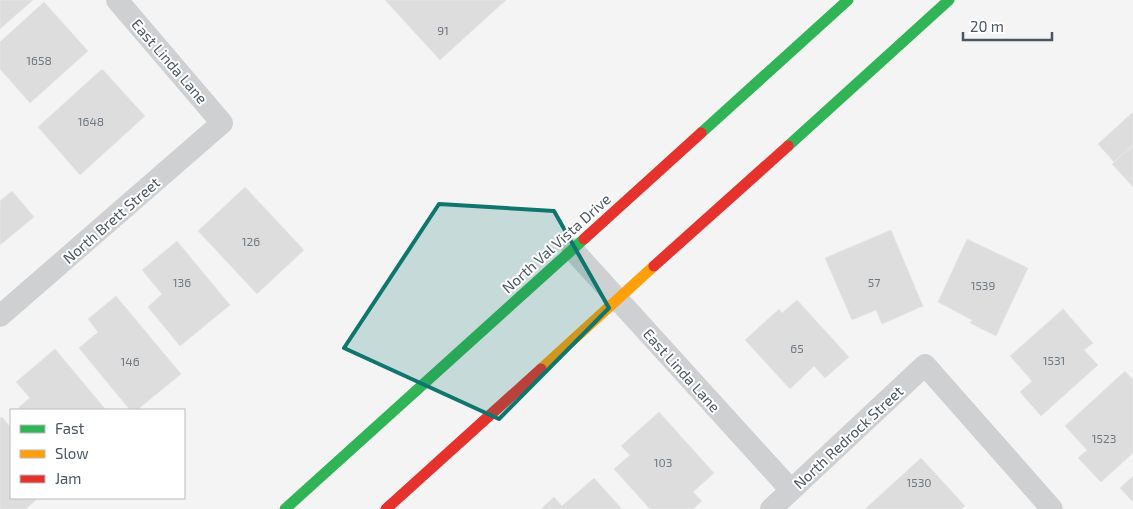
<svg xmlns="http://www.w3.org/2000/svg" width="1133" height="509" font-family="'Exo 2',sans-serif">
<rect width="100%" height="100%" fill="#f4f4f4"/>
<g fill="#ddddde" stroke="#e5e6e7">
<path d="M0 0H33L0 29Z"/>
<path d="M385 0H506L440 60Z"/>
<path d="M44 2 88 51 30 103 0 69V42Z"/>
<path d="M102 69 145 116 80 175 38 127Z"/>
<path d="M1133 112V145L1114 162 1098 144Z"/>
<path d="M1133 145V187L1112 164Z"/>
<path d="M245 187 304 250 257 294 198 231Z"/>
<path d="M12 191 34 217 0 245V201Z"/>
<path d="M891 230 923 306 882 324 876 310 852 320 825 258Z"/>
<path d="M967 239 1028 268 996 336 970 323 972 320 938 302Z"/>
<path d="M177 241 230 305 180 346 148 307 162 294 142 270Z"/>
<path d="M116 296 181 374 137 410H130L79 348 98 332 88 319Z"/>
<path d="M797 300 849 357 825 378 814 366 790 389 745 340 779 309 782 313Z"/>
<path d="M1063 309 1093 343 1084 350 1098 365 1041 416 1020 392 1032 381 1010 356Z"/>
<path d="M55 349 106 410H21L19 407 30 398 16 382Z"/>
<path d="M1125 371 1133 380V453L1101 482 1078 458 1087 450 1065 426Z"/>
<path d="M659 412 714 473 693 492 702 501 693 509H650L614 469 630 455 621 446Z"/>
<path d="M2 417 11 428V498H38L26 509H0V418Z"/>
<path d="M921 458 965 506 961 509H865Z"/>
<path d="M1133 476V502L1120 488Z"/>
<path d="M594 478 622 509H541L554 497 562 506Z"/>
</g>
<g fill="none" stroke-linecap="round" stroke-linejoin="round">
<g stroke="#ced0d2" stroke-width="22">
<path d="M572 249 791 490"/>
<path d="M0 316 222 123 117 0"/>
<path d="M771 509 925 365 1052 509"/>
</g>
<g stroke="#30b455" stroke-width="11">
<path d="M701 133 848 0"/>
<path d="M788 146 949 0"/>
<path d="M285 509 584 239"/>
</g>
<path stroke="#ff9f0a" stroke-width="11" d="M541 369 654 266"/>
<g stroke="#e5322d" stroke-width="11">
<path d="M584 239 701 133"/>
<path d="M654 266 788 146"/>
<path d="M386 509 541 369"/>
</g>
</g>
<path fill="#0f766e" fill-opacity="0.2" stroke="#0f766e" stroke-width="4" stroke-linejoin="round" d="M439 204 554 211 609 308 499 419 344 348Z"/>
<g text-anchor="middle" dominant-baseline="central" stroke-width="4" stroke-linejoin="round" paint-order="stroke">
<g font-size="12" fill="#707881">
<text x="443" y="30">91</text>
<text x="39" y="60">1658</text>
<text x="91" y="121">1648</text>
<text x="251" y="241">126</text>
<text x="182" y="282">136</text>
<text x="874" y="282">57</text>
<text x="983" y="285">1539</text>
<text x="797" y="348">65</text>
<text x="1054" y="360">1531</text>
<text x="130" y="361">146</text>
<text x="1104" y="438">1523</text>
<text x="663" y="462">103</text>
<text x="919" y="482">1530</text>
</g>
<g font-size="15" fill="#4a5661" stroke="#fff">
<text transform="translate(170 61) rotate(49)">East Linda Lane</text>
<text transform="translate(111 220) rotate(-41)">North Brett Street</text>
<text transform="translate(556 243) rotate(-42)">North Val Vista Drive</text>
<text transform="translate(682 370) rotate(48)">East Linda Lane</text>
<text transform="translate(848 437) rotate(-43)">North Redrock Street</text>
</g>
</g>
<rect x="10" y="409" width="175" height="90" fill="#ffffff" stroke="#b7bbc0"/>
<rect x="20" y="425" width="25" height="8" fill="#30b455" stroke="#b7bbc0"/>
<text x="55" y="434" font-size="15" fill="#4a5661">Fast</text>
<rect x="20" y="450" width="25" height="8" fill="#ff9f0a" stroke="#b7bbc0"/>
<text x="55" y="459" font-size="15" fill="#4a5661">Slow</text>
<rect x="20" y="475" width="25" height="8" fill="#e5322d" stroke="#b7bbc0"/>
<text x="55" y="484" font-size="15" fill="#4a5661">Jam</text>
<path d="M963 32v8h89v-8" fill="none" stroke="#4a5661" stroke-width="2.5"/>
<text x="970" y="32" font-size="15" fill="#4a5661" stroke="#ffffff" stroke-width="4" paint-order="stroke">20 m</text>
</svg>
